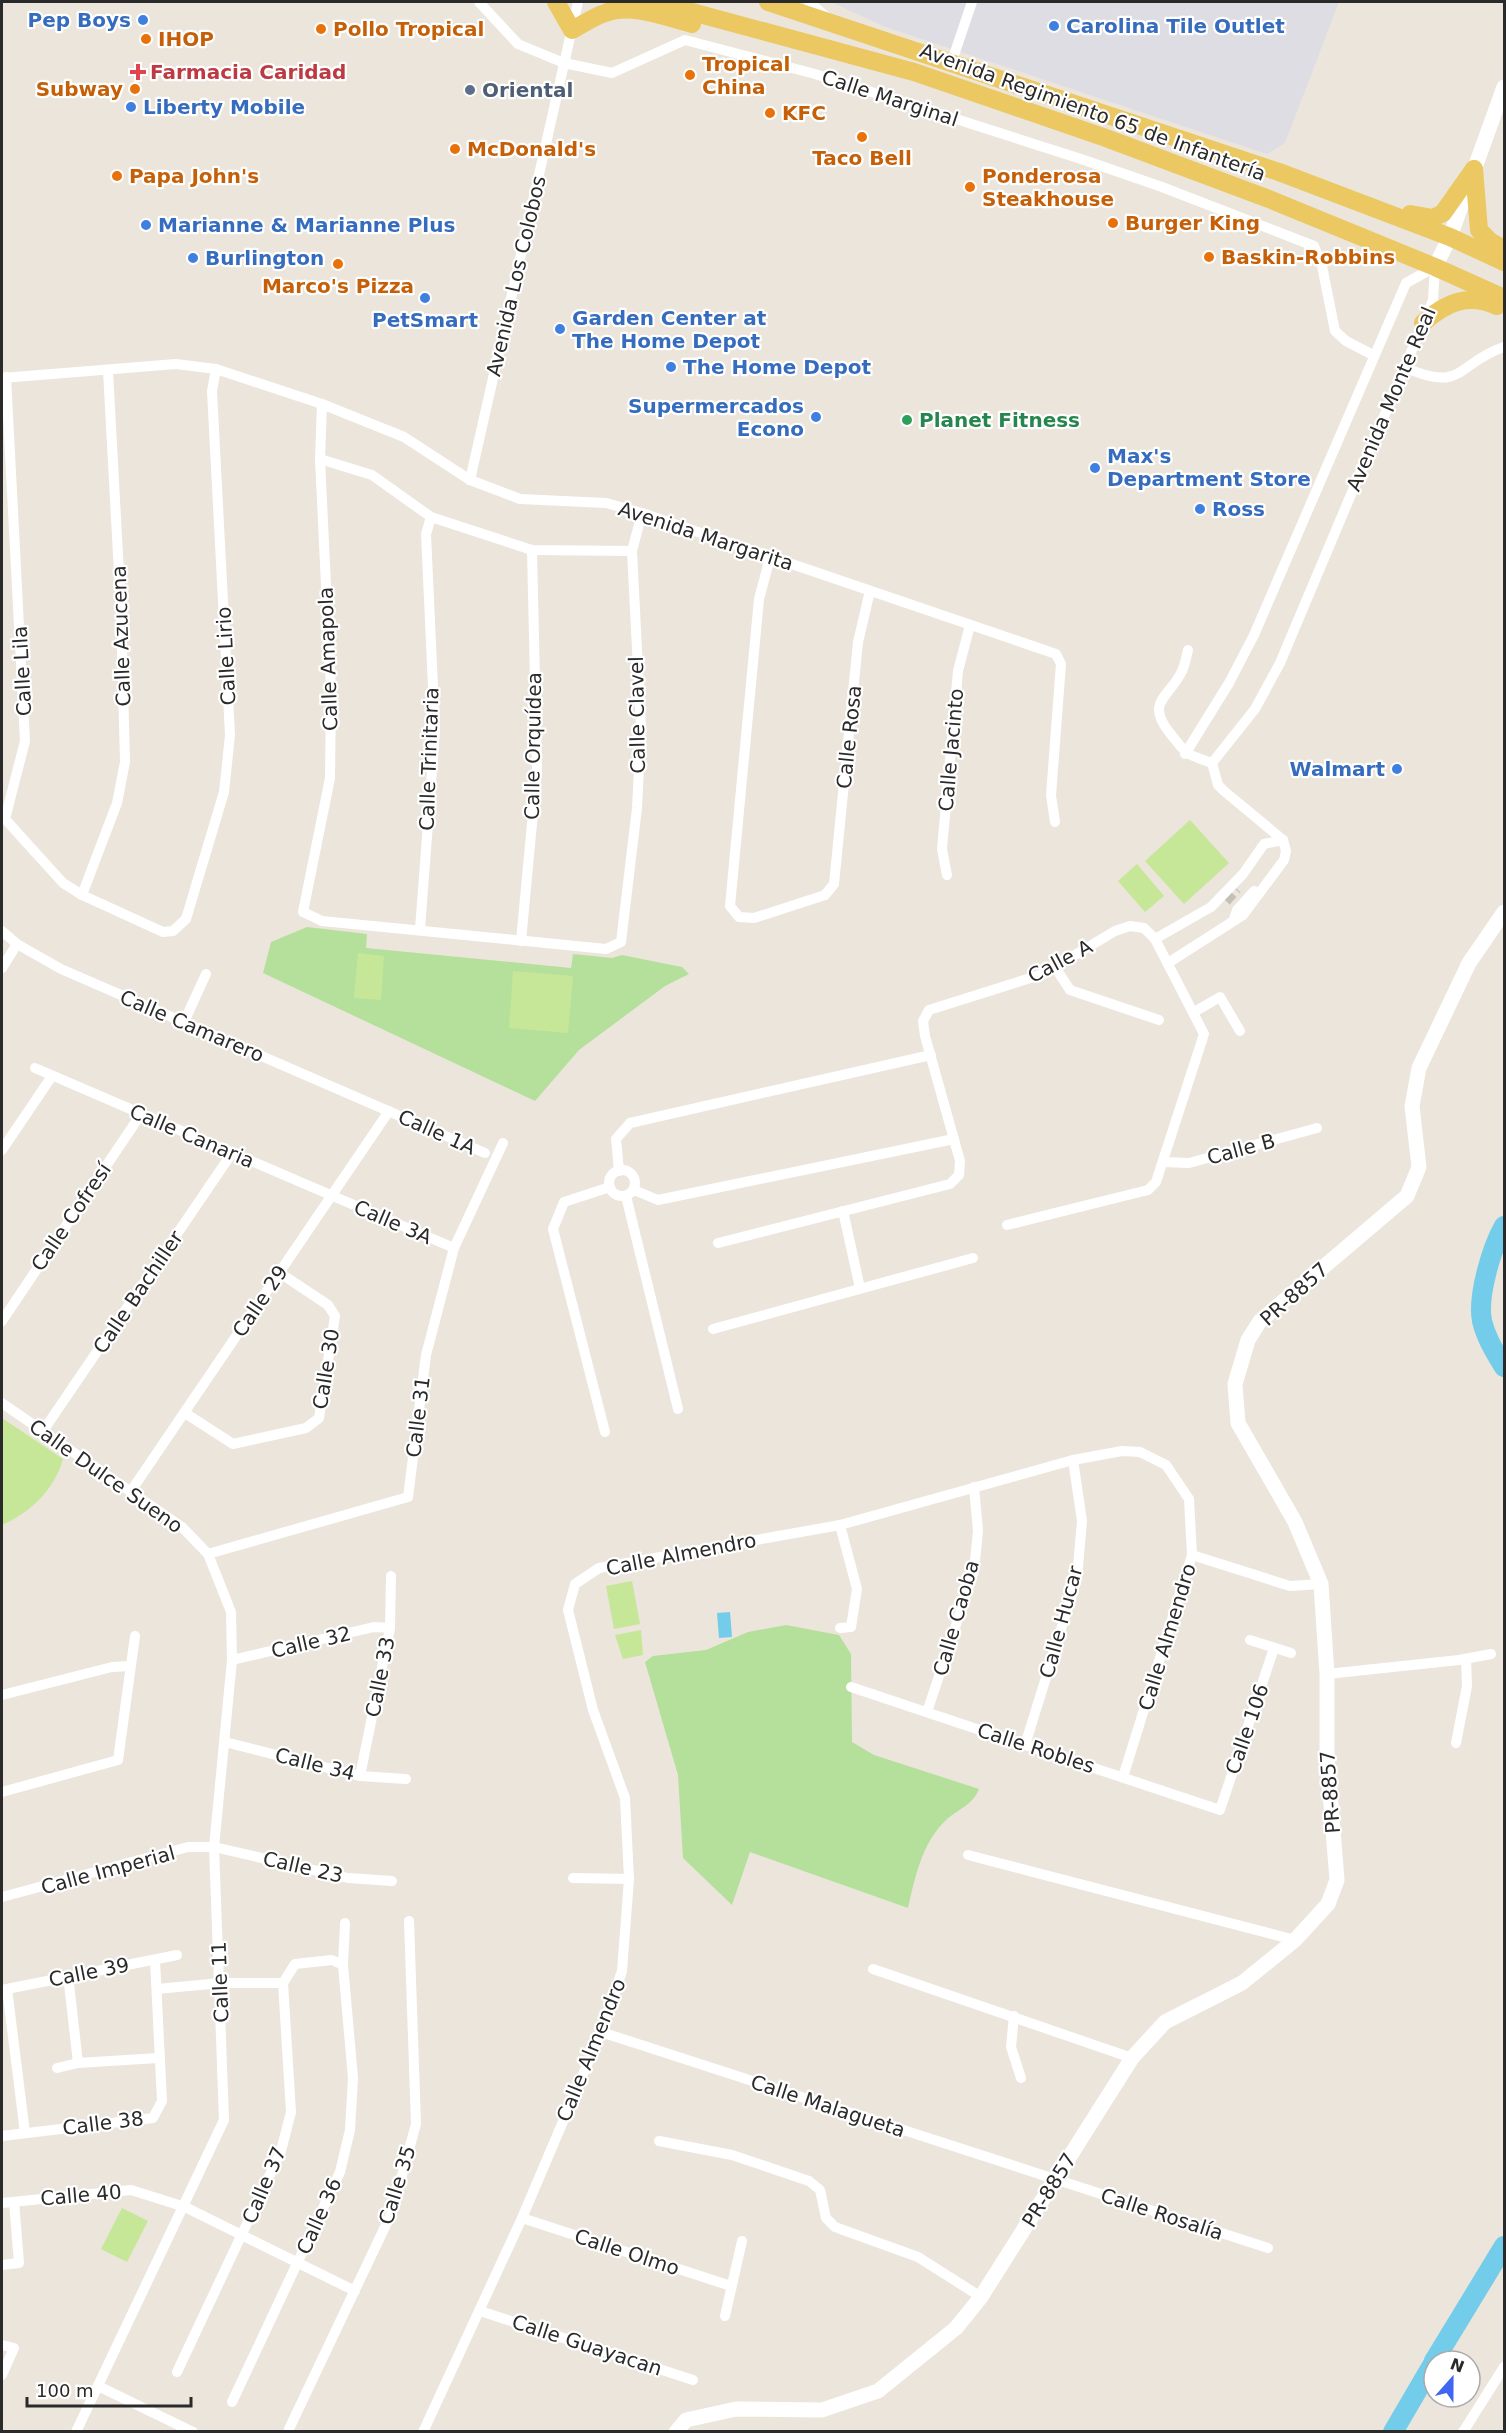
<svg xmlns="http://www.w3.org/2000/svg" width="1506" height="2433" font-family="'DejaVu Sans',sans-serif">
<rect width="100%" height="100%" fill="#ebe5dc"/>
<path fill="#dfdde4" d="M831 2H1339L1285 143 1267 154 883 26Z"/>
<g fill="#b4e09b">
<path d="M307 927 367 934 366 948 571 968 573 954 612 958 622 955 682 967 689 974 665 986 579 1050 535 1101 263 973 271 942Z"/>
<path d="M786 1625 839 1635 851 1654 852 1742 874 1755 979 1789C973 1805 958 1809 946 1820 922 1843 915 1877 908 1908L750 1852 732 1905 683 1858 678 1775 645 1662 653 1656 706 1650 748 1632Z"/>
</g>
<g fill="#c6e797">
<path d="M1190 820 1229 863 1184 904 1145 861Z"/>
<path d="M1137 864 1164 896 1145 912 1118 881Z"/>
<path d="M358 953 384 956 381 1000 354 998Z"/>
<path d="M513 971 573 976 568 1033 509 1028Z"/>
<path d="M2 1418 63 1459C54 1490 31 1512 2 1525Z"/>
<path d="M632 1581 640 1624 614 1629 606 1586Z"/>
<path d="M641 1630 643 1655 623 1659 615 1635Z"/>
<path d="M122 2208 148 2221 127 2262 101 2249Z"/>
</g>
<path fill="#73cce9" d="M730 1612 732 1637 719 1638 717 1613Z"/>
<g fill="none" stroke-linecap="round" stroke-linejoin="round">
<g stroke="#73cce9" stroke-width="20">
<path d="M1504 1226C1492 1247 1477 1296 1482 1321 1486 1338 1495 1352 1504 1367"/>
<path d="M1434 2361 1504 2246"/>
<path d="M1393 2432 1434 2362"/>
</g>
<path stroke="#c4c0b8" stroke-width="10" stroke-dasharray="10 5" stroke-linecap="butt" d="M1226 901 1237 889"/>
<g stroke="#fff" stroke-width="10">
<path d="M479 2 518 44 564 63 612 73 685 40 815 74 1081 159 1162 187 1314 246 1322 266 1335 331 1346 341 1373 355"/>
<path d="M809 2 829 19"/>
<path d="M952 61 972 2"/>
<path d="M1404 367C1464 394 1456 363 1504 347"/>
<path d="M6 377 25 741 5 819 63 883 82 895 163 932 173 931 186 919 224 792 230 735 212 391 216 369"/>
<path d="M2 378 176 364 216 369 322 404 404 437 470 480 520 499 606 503 642 513 1056 654 1061 664 1051 795 1055 822"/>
<path d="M322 404 320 459 331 691 330 778 303 912 322 921 606 949 621 942 637 808 641 728 632 551 642 513"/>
<path d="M320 459 372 475 431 517 532 550 632 551"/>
<path d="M470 480 578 2"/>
<path d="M770 558 759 599 730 906 739 917 754 918 825 895 834 884 858 642 870 591"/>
<path d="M1188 650C1186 658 1185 666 1181 673 1168 698 1146 702 1169 732 1188 755 1183 753 1212 763"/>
<path d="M1185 754 1229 683 1254 635 1406 283 1435 267"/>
<path d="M1212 763 1255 709 1280 663 1433 300 1435 267"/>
<path d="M1212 763 1218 785 1224 791 1283 840"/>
<path d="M947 875 942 849 958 671 970 625"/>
<path d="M82 895 117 803 125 762 121 610 108 371"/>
<path d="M1234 919 1237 910 1254 891"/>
<path d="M420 929 435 731 426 534 431 517"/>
<path d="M2 931 17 944 61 969 485 1153"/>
<path d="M1155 939 1211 907 1243 874 1264 844 1283 840"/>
<path d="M521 941 537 770 532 550"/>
<path d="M1168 963 1243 915 1284 860 1286 851 1283 840"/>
<path d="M1055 967 1070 990 1159 1020"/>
<path d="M2 968 17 944"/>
<path d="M1194 1012 1220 997 1240 1031"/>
<path d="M184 1022 206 974"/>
<path d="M35 1068 454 1248"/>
<path d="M2 1150 52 1076"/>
<path d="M1164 1162 1189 1163 1317 1128"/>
<circle cx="622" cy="1183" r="13"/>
<path d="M619 1171 616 1139 630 1123 931 1055"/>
<path d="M634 1190 658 1200 954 1139"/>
<path d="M626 1196 678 1409"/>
<path d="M843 1211 860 1288"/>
<path d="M718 1243 950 1184 959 1175 960 1161 925 1036 923 1021 929 1010 1043 974 1115 931 1130 926 1144 928 1155 939 1204 1034 1156 1182 1148 1190 1007 1225"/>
<path d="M2 1321 141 1114"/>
<path d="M713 1329 973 1258"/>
<path d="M2 1403 182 1527 208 1554 231 1612 232 1660 214 1847 224 2120 76 2432"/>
<path d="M185 1413 233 1444 306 1428 319 1418 335 1316 328 1305 280 1273"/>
<path d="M43 1431 232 1153"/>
<path d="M605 1432 553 1229 564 1202 610 1187"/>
<path d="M131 1491 389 1111"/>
<path d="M208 1554 408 1497 426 1355 454 1248 503 1143"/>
<path d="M1192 1555 1290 1586 1321 1584"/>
<path d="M840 1628 851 1627 857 1589 840 1525"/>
<path d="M1250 1640 1291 1653"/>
<path d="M232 1660 374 1627 390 1628"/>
<path d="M1327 1674 1459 1660 1491 1654"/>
<path d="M851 1687 1220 1810 1274 1648"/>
<path d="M2 1695 112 1667 130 1666"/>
<path d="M927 1712 974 1571 978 1531 974 1487"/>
<path d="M225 1742 360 1776 406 1779"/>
<path d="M1456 1743 1467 1686 1466 1659"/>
<path d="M1025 1745 1077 1578 1082 1521 1073 1460"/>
<path d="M360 1776 390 1628 391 1576"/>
<path d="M2 1792 118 1760 135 1636"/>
<path d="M968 1855 1295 1940"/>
<path d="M573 1878 629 1879"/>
<path d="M2 1897 188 1847H214L348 1878 392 1881"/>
<path d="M343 1965 345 1923"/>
<path d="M873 1969 1132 2058"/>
<path d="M68 1975 78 2063"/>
<path d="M7 1989 25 2133"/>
<path d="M157 1989 221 1983H283L295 1964 332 1960 343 1965 353 2078 350 2130 340 2172 232 2402"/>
<path d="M2 1990 177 1955"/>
<path d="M1014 2016 1011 2047 1021 2078"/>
<path d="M601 2032 1268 2248"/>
<path d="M57 2068 78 2063 158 2058"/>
<path d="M2 2136 153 2118 162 2101 155 1960"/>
<path d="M659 2141 732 2155 809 2181 820 2190 826 2218 835 2227 918 2257 981 2297"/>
<path d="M2 2203 131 2190 185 2207 355 2291"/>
<path d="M522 2218 731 2286"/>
<path d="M2 2265 19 2263 14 2202"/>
<path d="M480 2311 693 2380"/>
<path d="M725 2316 742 2241"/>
<path d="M2 2345 14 2348 2 2375"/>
<path d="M177 2372 281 2151 291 2112 283 1983"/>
<path d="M98 2386 193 2432"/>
<path d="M289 2429 392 2212 416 2124 409 1921"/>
<path d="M423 2432 522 2218 601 2032 622 1971 629 1879 625 1798 593 1710 568 1610 575 1584 599 1568 840 1525 1073 1460 1122 1451 1140 1452 1166 1465 1189 1499 1192 1555 1123 1777"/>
<path d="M1463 2432 1504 2367"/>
</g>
<g stroke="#fff" stroke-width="15">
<path d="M1435 267 1450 237 1504 87"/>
<path d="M676 2432 686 2420 736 2409 822 2410 878 2391 956 2328 981 2297 1132 2058 1165 2022 1242 1983 1295 1940 1328 1904 1337 1880 1327 1755V1674L1321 1584 1295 1522 1238 1423 1235 1384 1248 1340 1260 1321 1407 1196 1419 1167 1412 1106 1419 1068 1469 963 1504 912"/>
</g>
<g stroke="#ebc862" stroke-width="18">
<path d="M556 2 572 30C582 25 593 17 605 13 632 3 665 17 692 24"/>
<path d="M655 2 914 72 1106 138 1269 199 1435 267 1504 298"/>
<path d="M768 2 1279 172 1450 237 1504 262"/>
<path d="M1474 169 1479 230 1491 242 1504 249"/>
<path d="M1410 214 1433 218 1443 213 1474 169"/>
<path d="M1423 323C1446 302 1469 293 1497 306"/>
</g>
</g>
<g fill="#3f7fe0" stroke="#fff" stroke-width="2">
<circle cx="143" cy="20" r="6"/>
<circle cx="1054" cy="26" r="6"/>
<circle cx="131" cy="107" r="6"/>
<circle cx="146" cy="225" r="6"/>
<circle cx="193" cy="258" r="6"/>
<circle cx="425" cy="298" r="6"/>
<circle cx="560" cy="329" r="6"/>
<circle cx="671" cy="367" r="6"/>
<circle cx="816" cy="417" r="6"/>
<circle cx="1095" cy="468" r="6"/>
<circle cx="1200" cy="509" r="6"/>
<circle cx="1397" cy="769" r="6"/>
</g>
<g fill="#e8710a" stroke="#fff" stroke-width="2">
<circle cx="321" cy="29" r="6"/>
<circle cx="146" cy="39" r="6"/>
<circle cx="690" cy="75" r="6"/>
<circle cx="135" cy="89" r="6"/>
<circle cx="770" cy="113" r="6"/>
<circle cx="862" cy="137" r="6"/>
<circle cx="455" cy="149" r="6"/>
<circle cx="117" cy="176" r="6"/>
<circle cx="970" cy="187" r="6"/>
<circle cx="1113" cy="223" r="6"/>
<circle cx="1209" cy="257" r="6"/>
<circle cx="338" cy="264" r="6"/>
</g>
<path fill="#e0444e" stroke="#fff" stroke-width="2" d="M135 63h6v6h6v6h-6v6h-6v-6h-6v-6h6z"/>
<circle fill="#5c6f8a" stroke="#fff" stroke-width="2" cx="470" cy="90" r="6"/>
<circle fill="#2e9e5b" stroke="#fff" stroke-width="2" cx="907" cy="420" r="6"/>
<g text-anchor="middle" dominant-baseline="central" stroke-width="4.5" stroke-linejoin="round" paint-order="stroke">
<g font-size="20" font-weight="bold" fill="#366cbe" stroke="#fff" text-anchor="start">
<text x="131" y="20" text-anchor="end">Pep Boys</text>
<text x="1066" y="26">Carolina Tile Outlet</text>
<text x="143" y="107">Liberty Mobile</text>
<text x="158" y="225">Marianne &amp; Marianne Plus</text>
<text x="205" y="258">Burlington</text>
<text x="572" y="318">Garden Center at<tspan x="572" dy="23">The Home Depot</tspan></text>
<text x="425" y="320" text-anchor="middle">PetSmart</text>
<text x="683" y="367">The Home Depot</text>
<text x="804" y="406" text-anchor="end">Supermercados<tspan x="804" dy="23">Econo</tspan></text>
<text x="1107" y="456">Max's<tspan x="1107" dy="23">Department Store</tspan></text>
<text x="1212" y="509">Ross</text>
<text x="1385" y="769" text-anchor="end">Walmart</text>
</g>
<g font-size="20" font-weight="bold" fill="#c56008" stroke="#fff" text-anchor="start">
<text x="333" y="29">Pollo Tropical</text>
<text x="158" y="39">IHOP</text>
<text x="702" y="64">Tropical<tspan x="702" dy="23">China</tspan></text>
<text x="123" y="89" text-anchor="end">Subway</text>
<text x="782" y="113">KFC</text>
<text x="467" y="149">McDonald's</text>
<text x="862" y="158" text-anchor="middle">Taco Bell</text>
<text x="129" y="176">Papa John's</text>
<text x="982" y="176">Ponderosa<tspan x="982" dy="23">Steakhouse</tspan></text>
<text x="1125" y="223">Burger King</text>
<text x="1221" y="257">Baskin-Robbins</text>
<text x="338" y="286" text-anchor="middle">Marco's Pizza</text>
</g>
<g font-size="20" font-weight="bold" fill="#be3a42" stroke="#fff" text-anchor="start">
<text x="150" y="72">Farmacia Caridad</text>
</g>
<g font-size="20" font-weight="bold" fill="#4e5e75" stroke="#fff" text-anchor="start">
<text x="482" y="90">Oriental</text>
</g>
<g font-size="20" fill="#2a2a2a" stroke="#fff">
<text transform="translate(890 98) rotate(18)">Calle Marginal</text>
<text transform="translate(1093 112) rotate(20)">Avenida Regimiento 65 de Infantería</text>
<text transform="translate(516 276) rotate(-77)">Avenida Los Colobos</text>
<text transform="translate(1391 399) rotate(-67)">Avenida Monte Real</text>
<text transform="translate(706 536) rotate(18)">Avenida Margarita</text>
<text transform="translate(121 636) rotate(-92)">Calle Azucena</text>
<text transform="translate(226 656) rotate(-93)">Calle Lirio</text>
<text transform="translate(328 659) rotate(-92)">Calle Amapola</text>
<text transform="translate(22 671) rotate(-93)">Calle Lila</text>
<text transform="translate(637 715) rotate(-91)">Calle Clavel</text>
<text transform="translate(849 737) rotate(-84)">Calle Rosa</text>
<text transform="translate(533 746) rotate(-89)">Calle Orquídea</text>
<text transform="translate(951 750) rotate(-85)">Calle Jacinto</text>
<text transform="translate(429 759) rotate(-88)">Calle Trinitaria</text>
<text transform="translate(1060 961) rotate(-28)">Calle A</text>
<text transform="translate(192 1026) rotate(23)">Calle Camarero</text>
<text transform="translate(437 1132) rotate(24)">Calle 1A</text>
<text transform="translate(192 1136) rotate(23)">Calle Canaria</text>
<text transform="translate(1241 1149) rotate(-15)">Calle B</text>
<text transform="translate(71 1217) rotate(-56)">Calle Cofresí</text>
<text transform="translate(393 1222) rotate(23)">Calle 3A</text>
<text transform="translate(138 1292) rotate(-56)">Calle Bachiller</text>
<text transform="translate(1294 1294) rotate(-42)">PR-8857</text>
<text transform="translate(260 1301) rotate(-56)">Calle 29</text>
<text transform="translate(326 1369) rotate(-81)">Calle 30</text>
<text transform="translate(418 1417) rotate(-83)">Calle 31</text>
<text transform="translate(106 1476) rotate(35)">Calle Dulce Sueno</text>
<text transform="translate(681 1554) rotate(-11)">Calle Almendro</text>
<text transform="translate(956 1618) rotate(-74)">Calle Caoba</text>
<text transform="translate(1061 1622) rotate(-75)">Calle Hucar</text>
<text transform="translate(1167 1637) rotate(-73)">Calle Almendro</text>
<text transform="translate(311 1642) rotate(-13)">Calle 32</text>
<text transform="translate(380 1677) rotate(-79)">Calle 33</text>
<text transform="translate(1247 1729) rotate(-71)">Calle 106</text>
<text transform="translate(1036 1748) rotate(18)">Calle Robles</text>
<text transform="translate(315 1764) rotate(14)">Calle 34</text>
<text transform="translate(1330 1792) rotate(-94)">PR-8857</text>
<text transform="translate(303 1867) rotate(13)">Calle 23</text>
<text transform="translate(108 1870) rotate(-15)">Calle Imperial</text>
<text transform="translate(89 1972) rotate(-11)">Calle 39</text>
<text transform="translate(220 1982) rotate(-92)">Calle 11</text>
<text transform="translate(591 2050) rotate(-68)">Calle Almendro</text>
<text transform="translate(828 2106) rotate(18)">Calle Malagueta</text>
<text transform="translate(103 2123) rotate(-7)">Calle 38</text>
<text transform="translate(264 2185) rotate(-67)">Calle 37</text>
<text transform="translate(397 2185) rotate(-73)">Calle 35</text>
<text transform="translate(1049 2190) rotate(-58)">PR-8857</text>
<text transform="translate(81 2195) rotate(-5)">Calle 40</text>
<text transform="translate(1162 2214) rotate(18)">Calle Rosalía</text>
<text transform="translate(319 2216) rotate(-66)">Calle 36</text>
<text transform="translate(627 2252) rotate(18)">Calle Olmo</text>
<text transform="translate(587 2345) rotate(18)">Calle Guayacan</text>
</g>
<g font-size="20" font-weight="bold" fill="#27864d" stroke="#fff" text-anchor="start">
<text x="919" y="420">Planet Fitness</text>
</g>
</g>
<rect width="1506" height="2433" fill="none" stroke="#2a2a2a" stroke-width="6"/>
<g transform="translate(1452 2379) rotate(21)"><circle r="28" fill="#ffffff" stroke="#aaaaaa" stroke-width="1.5"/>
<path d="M0-4.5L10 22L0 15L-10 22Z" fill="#4266f2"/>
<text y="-9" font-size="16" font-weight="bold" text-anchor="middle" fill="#2a2a2a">N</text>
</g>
<path d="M27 2397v9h164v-9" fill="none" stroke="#2a2a2a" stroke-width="3"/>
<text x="36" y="2397" font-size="18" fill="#2a2a2a" stroke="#ffffff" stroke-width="4.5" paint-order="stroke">100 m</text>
</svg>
